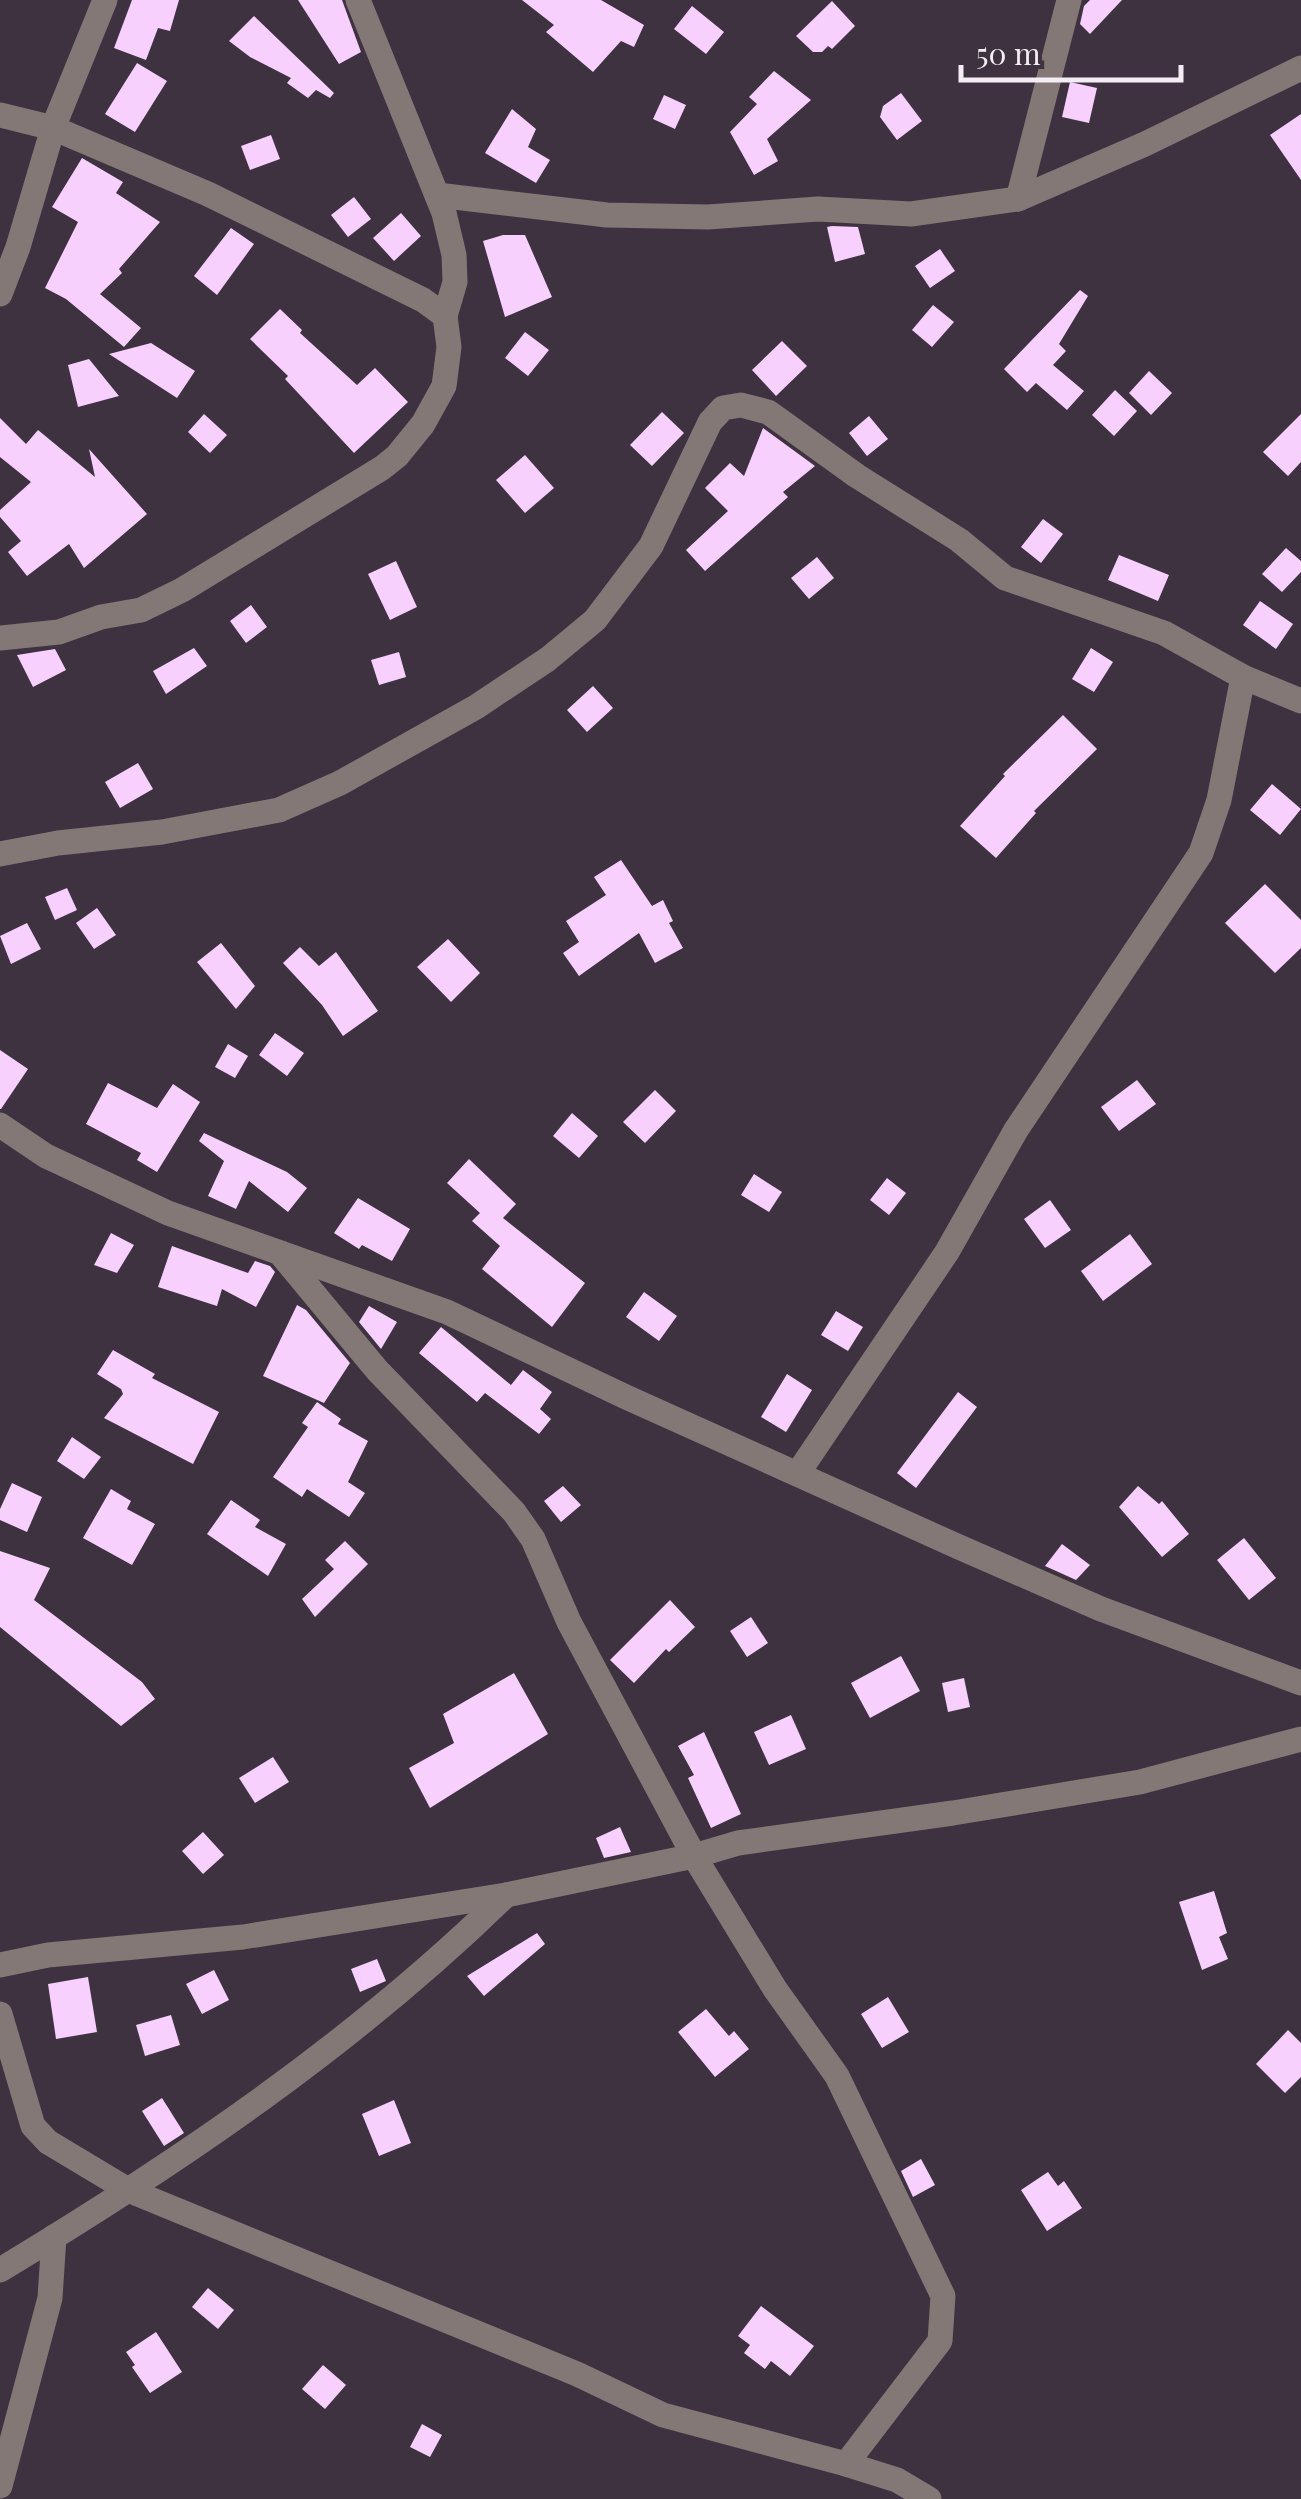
<svg xmlns="http://www.w3.org/2000/svg" width="1301" height="2499" font-family="'Playfair Display',serif">
<rect width="100%" height="100%" fill="#3e3140"/>
<g fill="#f7d0fe">
<path d="M132 0H179L170 31 158 28 146 60 114 48Z"/>
<path d="M298 0H342L361 52 339 64Z"/>
<path d="M522 0H601L644 25 634 47 621 41 593 72 546 32 554 25Z"/>
<path d="M1090 0H1122L1090 34 1080 24 1084 6Z"/>
<path d="M832 1 855 26 832 49 828 46 822 52H813L796 36Z"/>
<path d="M692 6 724 32 706 54 674 29Z"/>
<path d="M254 16 334 93 330 98 316 90 308 98 287 83 291 78 250 57 229 41Z"/>
<path d="M137 63 167 81 135 132 105 114Z"/>
<path d="M774 71 811 100 767 139 778 161 754 175 730 132 757 104 749 97Z"/>
<path d="M1070 82 1097 88 1089 123 1062 117Z"/>
<path d="M901 93 922 121 897 140 880 117 883 106Z"/>
<path d="M664 95 686 105 675 129 653 119Z"/>
<path d="M512 109 536 129 528 147 550 160 536 183 485 153Z"/>
<path d="M1301 114V180L1270 135Z"/>
<path d="M271 135 280 159 250 170 241 146Z"/>
<path d="M82 158 123 182 116 193 160 222 119 269 122 273 100 294 141 328 124 347 66 299 45 288 78 222 52 207Z"/>
<path d="M354 197 371 219 348 237 331 215Z"/>
<path d="M401 213 421 236 394 261 373 238Z"/>
<path d="M832 226 858 227 865 254 835 262 827 227Z"/>
<path d="M231 228 254 244 217 295 194 276Z"/>
<path d="M503 235H525L552 297 505 317 483 241Z"/>
<path d="M940 249 955 271 930 288 915 266Z"/>
<path d="M1080 290 1088 296 1059 344 1066 351 1053 365 1084 391 1067 410 1036 383 1027 392 1004 369Z"/>
<path d="M933 305 954 322 932 347 912 330Z"/>
<path d="M280 309 302 330 300 333 357 385 375 368 408 402 354 453 285 379 288 376 250 339Z"/>
<path d="M525 332 549 350 528 376 505 358Z"/>
<path d="M782 341 807 366 776 396 752 370Z"/>
<path d="M151 343 195 371 177 398 109 354Z"/>
<path d="M89 359 119 396 78 407 68 365Z"/>
<path d="M1149 371 1172 393 1151 415 1129 393Z"/>
<path d="M1115 390 1137 411 1114 436 1092 415Z"/>
<path d="M662 412 684 433 652 466 630 445Z"/>
<path d="M204 414 227 435 210 453 188 432Z"/>
<path d="M1301 414V462L1288 476 1263 452Z"/>
<path d="M869 416 888 439 867 456 849 433Z"/>
<path d="M0 418 26 444 38 430 95 477 89 449 147 514 84 568 69 544 27 576 8 552 21 541 0 517V510L31 482 0 457Z"/>
<path d="M763 428 815 466 783 492 788 497 705 571 686 550 728 511 705 488 730 463 744 476Z"/>
<path d="M525 455 554 488 525 513 496 480Z"/>
<path d="M1043 519 1063 534 1041 563 1021 547Z"/>
<path d="M1286 548 1301 561V572L1282 592 1262 574Z"/>
<path d="M1119 555 1169 575 1158 601 1108 580Z"/>
<path d="M817 557 834 578 809 599 791 578Z"/>
<path d="M396 561 417 607 390 620 368 574Z"/>
<path d="M1260 601 1293 624 1276 649 1243 625Z"/>
<path d="M251 605 267 627 246 643 230 621Z"/>
<path d="M194 648 207 666 166 694 153 671Z"/>
<path d="M1091 648 1113 662 1094 692 1072 679Z"/>
<path d="M55 649 66 670 33 687 17 655Z"/>
<path d="M399 652 406 677 379 685 371 660Z"/>
<path d="M593 686 613 708 587 732 567 710Z"/>
<path d="M1063 715 1097 749 1034 811 1036 813 996 858 960 826 1005 776 1003 774Z"/>
<path d="M138 763 153 789 120 808 105 782Z"/>
<path d="M1272 784 1301 809 1280 835 1250 810Z"/>
<path d="M621 860 652 906 663 900 673 921 669 923 683 948 655 963 639 933 579 976 563 953 579 942 566 921 606 895 594 877Z"/>
<path d="M1265 884 1301 920V948L1275 973 1225 923Z"/>
<path d="M67 888 77 910 55 920 45 897Z"/>
<path d="M97 908 116 935 94 949 76 923Z"/>
<path d="M27 923 41 949 11 964 0 936Z"/>
<path d="M448 939 480 973 451 1002 417 967Z"/>
<path d="M221 943 255 986 236 1009 197 962Z"/>
<path d="M300 947 319 966 336 952 378 1011 343 1036 322 1005 283 963Z"/>
<path d="M275 1033 304 1053 287 1076 259 1055Z"/>
<path d="M228 1044 248 1056 235 1078 215 1067Z"/>
<path d="M0 1050 28 1069 1 1109H0Z"/>
<path d="M1137 1080 1156 1104 1119 1131 1101 1107Z"/>
<path d="M108 1083 157 1108 173 1084 200 1102 157 1172 137 1160 141 1153 86 1124Z"/>
<path d="M655 1090 676 1111 645 1143 623 1122Z"/>
<path d="M572 1113 598 1136 579 1158 553 1136Z"/>
<path d="M204 1133 287 1172 307 1188 288 1212 249 1181 236 1209 208 1196 224 1161 199 1141Z"/>
<path d="M469 1159 516 1204 503 1218 585 1283 552 1327 482 1269 500 1246 472 1221 480 1213 447 1183Z"/>
<path d="M754 1174 782 1192 769 1212 741 1195Z"/>
<path d="M887 1178 906 1193 889 1215 870 1200Z"/>
<path d="M358 1198 410 1229 392 1261 362 1245 359 1249 334 1233Z"/>
<path d="M1050 1200 1071 1230 1045 1248 1024 1219Z"/>
<path d="M111 1233 134 1245 117 1273 94 1265Z"/>
<path d="M1130 1234 1152 1264 1103 1301 1081 1271Z"/>
<path d="M172 1246 248 1273 255 1261 270 1266 275 1272 256 1307 222 1289 217 1306 158 1287Z"/>
<path d="M644 1292 677 1316 659 1341 626 1317Z"/>
<path d="M297 1305 306 1310 350 1363 324 1403 263 1376Z"/>
<path d="M369 1306 397 1322 381 1349 359 1322Z"/>
<path d="M836 1311 863 1327 848 1351 821 1335Z"/>
<path d="M441 1327 511 1385 523 1370 552 1392 540 1409 551 1419 539 1434 485 1393 477 1402 419 1353Z"/>
<path d="M113 1350 155 1374 152 1378 219 1412 193 1464 104 1418 123 1394 121 1389 97 1374Z"/>
<path d="M787 1374 812 1390 786 1432 761 1417Z"/>
<path d="M958 1392 977 1407 916 1488 897 1473Z"/>
<path d="M317 1402 341 1419 338 1424 368 1441 348 1482 365 1493 349 1517 307 1489 302 1497 273 1477 308 1427 302 1423Z"/>
<path d="M72 1437 101 1457 84 1479 57 1461Z"/>
<path d="M12 1483 42 1497 27 1532 0 1520V1509Z"/>
<path d="M563 1486 581 1505 561 1522 544 1501Z"/>
<path d="M1138 1486 1159 1504 1162 1501 1189 1534 1162 1557 1119 1507Z"/>
<path d="M111 1489 131 1501 127 1509 155 1524 132 1565 83 1538Z"/>
<path d="M231 1500 260 1520 255 1527 286 1544 268 1576 207 1534Z"/>
<path d="M1244 1538 1276 1578 1249 1600 1217 1560Z"/>
<path d="M345 1541 368 1564 315 1617 302 1599 334 1569 325 1560Z"/>
<path d="M1062 1544 1090 1565 1076 1580 1045 1566Z"/>
<path d="M0 1551 50 1568 34 1600 142 1682 155 1699 121 1726 0 1627Z"/>
<path d="M670 1600 695 1627 669 1652 666 1649 634 1683 610 1660Z"/>
<path d="M751 1617 768 1643 747 1657 730 1631Z"/>
<path d="M901 1656 920 1691 870 1718 851 1683Z"/>
<path d="M514 1673 548 1734 430 1808 409 1768 454 1743 443 1714Z"/>
<path d="M964 1678 970 1707 948 1712 942 1683Z"/>
<path d="M791 1715 806 1749 769 1765 754 1732Z"/>
<path d="M704 1732 741 1814 711 1828 688 1778 694 1775 678 1746Z"/>
<path d="M273 1757 289 1782 255 1803 239 1778Z"/>
<path d="M620 1827 631 1852 604 1858 596 1838Z"/>
<path d="M203 1832 224 1855 203 1874 182 1851Z"/>
<path d="M1214 1891 1227 1933 1219 1937 1228 1959 1202 1970 1179 1902Z"/>
<path d="M537 1933 545 1944 484 1996 467 1976Z"/>
<path d="M377 1959 386 1981 360 1992 351 1969Z"/>
<path d="M214 1970 229 2000 202 2014 186 1984Z"/>
<path d="M88 1977 97 2032 56 2039 48 1984Z"/>
<path d="M888 1997 909 2032 882 2048 861 2014Z"/>
<path d="M706 2009 729 2036 734 2031 749 2049 715 2077 678 2032Z"/>
<path d="M171 2015 180 2045 145 2056 136 2025Z"/>
<path d="M1288 2030 1301 2043V2077L1285 2093 1256 2064Z"/>
<path d="M162 2098 184 2133 164 2146 142 2111Z"/>
<path d="M394 2100 411 2143 379 2156 362 2114Z"/>
<path d="M921 2159 935 2185 913 2197 901 2171Z"/>
<path d="M1048 2172 1058 2186 1064 2181 1082 2208 1047 2231 1021 2190Z"/>
<path d="M208 2288 234 2310 218 2329 192 2307Z"/>
<path d="M761 2306 814 2346 790 2376 771 2361 765 2369 744 2353 750 2345 738 2336Z"/>
<path d="M156 2332 182 2372 150 2393 132 2367 135 2365 126 2352Z"/>
<path d="M323 2365 346 2385 325 2409 302 2389Z"/>
<path d="M422 2424 442 2435 430 2457 410 2447Z"/>
</g>
<g fill="none" stroke-linecap="round" stroke-linejoin="round">
<g stroke="#837875" stroke-width="25">
<path d="M0 115 53 128 208 194 423 300 445 316"/>
<path d="M437 195 607 215 708 217 818 209 911 214 1018 199 1145 144 1301 68"/>
<path d="M1018 199 1069 0"/>
<path d="M0 294 18 247 53 128 105 0"/>
<path d="M0 638 59 632 101 617 141 610 182 590 382 468 397 456 423 424 444 386 449 347 445 316 455 282 454 255 444 213 358 0"/>
<path d="M0 854 58 843 162 832 279 810 340 783 476 707 548 659 595 620 651 546 710 422 723 408 741 405 768 412 857 476 959 540 1005 578 1164 633 1243 677 1301 701"/>
<path d="M0 1125 46 1156 168 1213 447 1312 626 1397 959 1547 1101 1609 1301 1683"/>
<path d="M280 1253 377 1370 514 1512 533 1539 569 1622 694 1856 775 1989 837 2076 943 2296 940 2341 846 2464"/>
<path d="M798 1473 947 1252 1016 1130 1201 853 1219 800 1243 677"/>
<path d="M0 1965 48 1955 243 1937 506 1895 694 1856 738 1843 953 1813 1140 1782 1301 1739"/>
<path d="M0 2014 33 2126 48 2142 128 2190 577 2374 663 2415 846 2464 897 2480 929 2499"/>
<path d="M0 2270C179 2162 356 2042 506 1895"/>
<path d="M0 2486 50 2298 54 2237"/>
</g>
</g>
<path d="M961 65v15h220v-15" fill="none" stroke="#f5edf6" stroke-width="5"/>
<text x="976" y="65" font-size="30" fill="#f5edf6" stroke="#3e3140" stroke-width="8" paint-order="stroke">50 m</text>
</svg>
